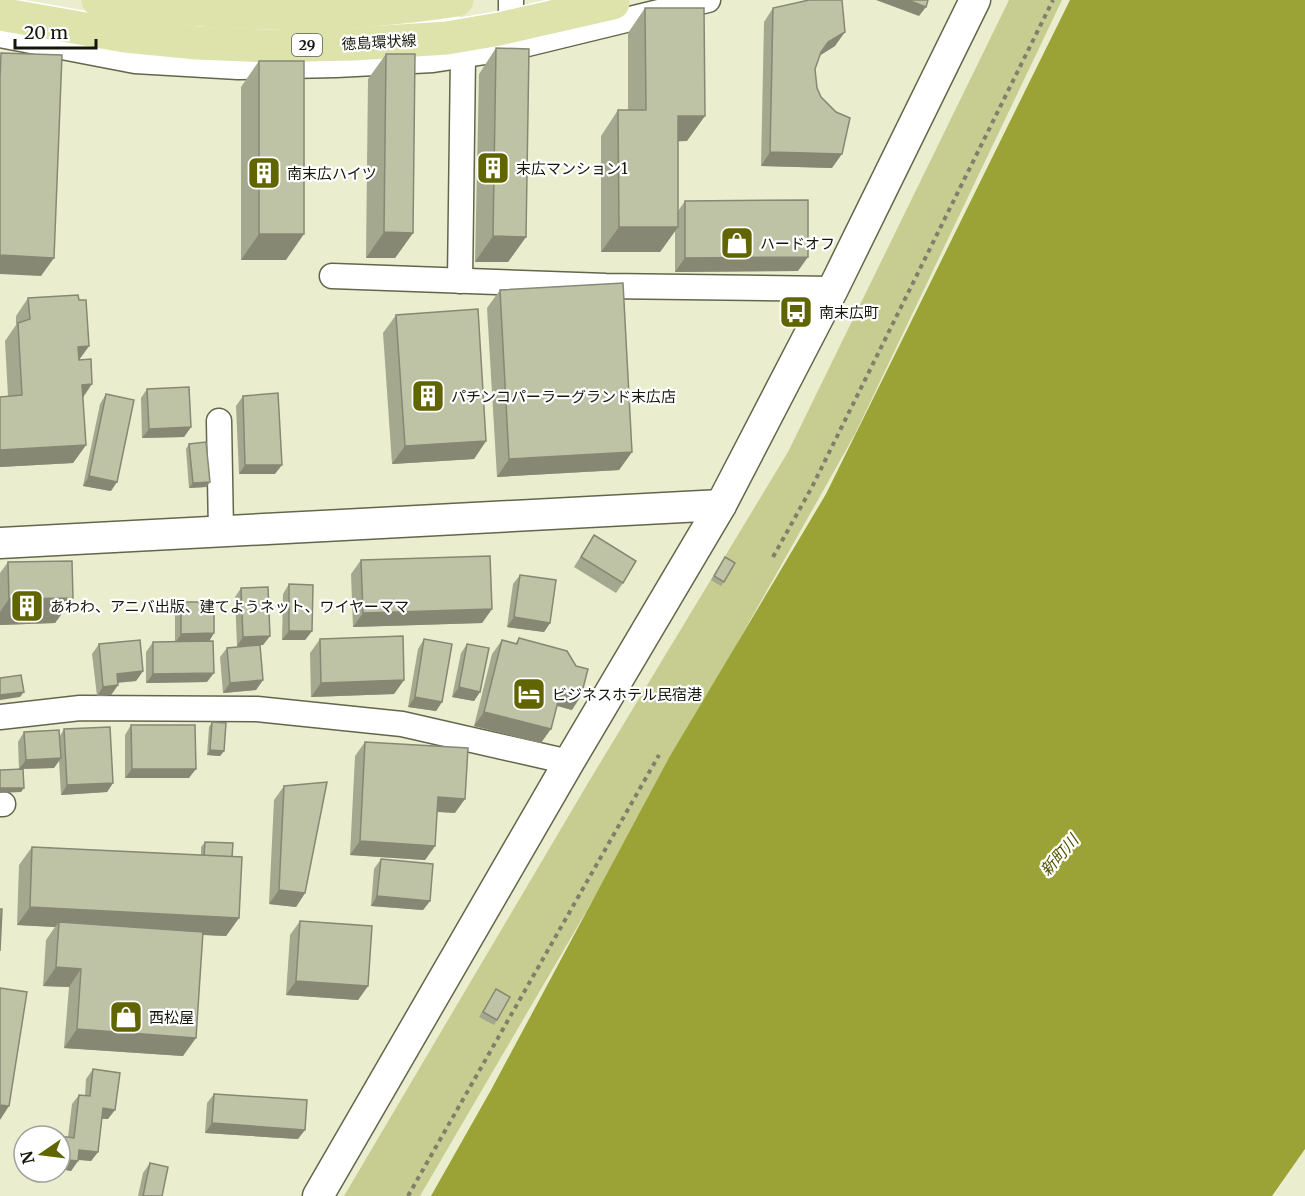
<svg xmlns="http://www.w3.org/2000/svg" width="1305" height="1196" font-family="Merriweather,'Noto Sans JP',serif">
<rect width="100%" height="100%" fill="#eaeece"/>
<path fill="#c7cd91" d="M1009 0H1062L855 434 586 912 420 1196H344L588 783 788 452Z"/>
<path fill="#9ba236" d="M1070 0H1305V1149L1272 1196H431L491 1090 670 756 826 494Z"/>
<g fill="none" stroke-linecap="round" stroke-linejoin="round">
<g stroke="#63664b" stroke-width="27">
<g id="minor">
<path d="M511 0V42"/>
<path d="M0 35 135 61 238 67 336 65 433 60 511 48 708 0"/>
<path d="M332 276 606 286 833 289"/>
<path d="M460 281 463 56"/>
<path d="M219 421 221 532"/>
<path d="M0 717 80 708 257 709 402 724 569 762"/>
<path d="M0 804H3"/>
</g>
</g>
<g stroke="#63664b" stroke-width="33">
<g id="tertiary">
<path d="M0 543 721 505"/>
<path d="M318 1196 569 762 721 505 833 289 975 0"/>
</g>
</g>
<g stroke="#7e806b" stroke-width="4" stroke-dasharray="4.5 4.5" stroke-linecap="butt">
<path d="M773 557 812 487 1053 0"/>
<path d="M408 1196 659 755"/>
</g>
<use href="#minor" stroke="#fff" stroke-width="24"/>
<use href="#tertiary" stroke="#fff" stroke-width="30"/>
<g stroke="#fff" stroke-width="36" stroke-linecap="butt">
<g id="primary-bridge">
<path d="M98 0C217 16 338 19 457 0"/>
<path d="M0 14 125 36 197 43 265 46 353 44 447 38 499 29 613 3"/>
</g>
</g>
<use href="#primary-bridge" stroke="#dee3ab" stroke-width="33"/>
</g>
<g fill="#a4a88e">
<path d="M645 8 687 141H678V211L685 201 798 271 675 272V231L660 252H601V136L618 110H628V33Z"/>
<path d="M773 8 835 46 820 55 815 69 817 88 832 168 761 166 764 22Z"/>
<path d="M496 48 526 237 508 262H475L479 74Z"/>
<path d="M386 54 413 233 395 258H366L368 79Z"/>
<path d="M259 61 286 260H241V87Z"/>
<path d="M500 290 632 452 619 470 497 477 487 308Z"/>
<path d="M28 298 79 300 89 346 79 360 83 397 86 445 73 463 0 467V397L8 396 5 341 16 325V316Z"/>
<path d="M396 315 486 441 474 459 392 464 383 333Z"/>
<path d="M147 389 191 427 184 437 142 438 141 398Z"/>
<path d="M106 394 111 491 83 486 100 404Z"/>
<path d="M243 396 275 474H239L236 406Z"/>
<path d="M189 444 210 482 206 487 189 488 186 449Z"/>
<path d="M594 535 623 583 616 593 574 567Z"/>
<path d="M725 557 724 582 721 586 711 580Z"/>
<path d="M361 560 492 609 482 623 353 627 351 574Z"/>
<path d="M8 562 73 598 55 623 0 625V573Z"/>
<path d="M520 575 550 623 544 632 507 627 513 584Z"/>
<path d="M289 584 312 631 305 640H282L283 594Z"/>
<path d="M241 588 270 636 263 645H260L263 680 256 690 223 693 220 657 227 648 253 646H237L235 597Z"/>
<path d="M181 602 214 633 209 641 207 682 146 683V652L153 642H175V611Z"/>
<path d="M519 638 572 710 557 706 541 743 474 726 492 654 502 640 515 644Z"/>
<path d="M320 639 404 680 394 694 311 697 310 653Z"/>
<path d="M424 639 442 702 436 711 408 707 418 649Z"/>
<path d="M99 644 143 671 136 681 118 683V685L111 695 97 696 92 654Z"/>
<path d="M467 644 480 692 474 701 452 697 461 653Z"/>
<path d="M212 722 224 751 220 756 207 755 209 727Z"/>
<path d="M131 725 189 778H125V735Z"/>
<path d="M64 729 113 783 107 792 61 795 59 761 54 768 19 769 18 742 24 732 60 736Z"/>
<path d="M365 742 455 813 437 812 435 846 425 860 350 855 355 756Z"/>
<path d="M284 786 305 893 296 907 269 904 274 800Z"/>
<path d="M205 842 232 857 239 918 226 936 203 935 183 1056 64 1048 69 987 43 986 46 940 55 927 17 925 19 865 32 847 201 855V847Z"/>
<path d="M381 859 430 901 423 910 371 906 374 869Z"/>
<path d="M300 921 368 986 358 1000 286 995 290 935Z"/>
<path d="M496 989 497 1020 494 1025 479 1017Z"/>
<path d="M93 1069 108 1119H102L98 1152 91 1161 78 1160 71 1171 60 1169V1136L68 1137 72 1104 79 1095 85 1096 86 1079Z"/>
<path d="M214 1094 298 1139 205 1133 207 1103Z"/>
<path d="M150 1163 162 1196H138L143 1173Z"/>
</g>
<g fill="#868874">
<path d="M876 0H908L926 7 919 16Z"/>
<path d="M845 32 835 46 819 56 811 66 828 42Z"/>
<path d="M678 116H705L687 141 660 142Z"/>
<path d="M770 152 842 154 832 168 761 166Z"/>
<path d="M619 227H678L660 252H601Z"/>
<path d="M384 232 413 233 395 258H366Z"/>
<path d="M259 234H304L286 260H241Z"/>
<path d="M493 236 526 237 508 262H475Z"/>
<path d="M0 255 54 258 41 276 0 274Z"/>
<path d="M808 257 798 271 675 272 685 258Z"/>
<path d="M89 346 76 364 78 347Z"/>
<path d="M92 384 80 402 82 385Z"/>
<path d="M191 427 184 437 142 438 149 429Z"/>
<path d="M486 441 474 459 392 464 405 446Z"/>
<path d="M86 445 73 463 0 467V450Z"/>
<path d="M632 452 619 470 497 477 509 459Z"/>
<path d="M245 465H282L275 474H239Z"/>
<path d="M89 476 117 482 111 491 83 486Z"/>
<path d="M210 482 206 487 189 488 193 483Z"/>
<path d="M73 598 55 623 0 625V612L9 599Z"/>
<path d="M492 609 482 623 353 627 363 613Z"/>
<path d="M514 617 550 623 544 632 507 627Z"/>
<path d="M289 631H312L305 640H282Z"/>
<path d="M214 633 208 643H175L181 634Z"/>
<path d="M270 636 263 645 237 646 243 637Z"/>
<path d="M143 671 136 681 110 683 117 674Z"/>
<path d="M214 673 207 682 146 683 153 674Z"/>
<path d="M263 680 256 690 223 693 230 683Z"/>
<path d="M404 680 394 694 311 697 321 683Z"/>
<path d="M118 685 111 695 97 696 103 687Z"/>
<path d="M459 687 480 692 474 701 452 697Z"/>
<path d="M561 690 581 696 572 710 551 704Z"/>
<path d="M24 692 20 697 0 700V695Z"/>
<path d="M415 697 442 702 436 711 408 707Z"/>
<path d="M484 712 551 729 541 743 474 726Z"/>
<path d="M210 750 224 751 220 756 207 755Z"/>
<path d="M61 758 54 768 19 769 26 760Z"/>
<path d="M132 769H196L189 778H125Z"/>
<path d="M113 783 107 792 61 795 67 785Z"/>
<path d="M0 788H24L21 792 0 793Z"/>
<path d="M438 797 465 799 455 813 428 811Z"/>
<path d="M360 841 435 846 425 860 350 855Z"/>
<path d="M279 890 305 893 296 907 269 904Z"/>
<path d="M377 896 430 901 423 910 371 906Z"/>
<path d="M30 907 239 918 226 936 59 928V922L55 927 17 925Z"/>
<path d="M56 967 81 969 69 987 43 986Z"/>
<path d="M296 981 368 986 358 1000 286 995Z"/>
<path d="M77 1029 196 1038 183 1056 64 1048Z"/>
<path d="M0 1105 9 1106 0 1120Z"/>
<path d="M103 1108 115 1110 108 1119 96 1118Z"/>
<path d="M212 1123 305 1130 298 1139 205 1133Z"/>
<path d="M79 1150 98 1152 91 1161 72 1159Z"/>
<path d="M60 1159 78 1161 71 1171 60 1169Z"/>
</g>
<g fill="#bfc3a5" stroke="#868874" stroke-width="1.5">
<path d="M809 0H842L845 32 828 42 821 52 815 69 817 88 821 97 836 112 850 118 842 154 770 152 773 8Z"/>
<path d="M908 0H928L926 7Z"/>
<path d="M645 8H704L705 116H678V227H619L618 110H646Z"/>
<path d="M496 48 529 49 526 237 493 236Z"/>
<path d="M1 53 62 55 54 258 0 255V78Z"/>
<path d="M386 54H415L413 233 384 232Z"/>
<rect x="259" y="61" width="45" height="173"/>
<path d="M808 200V257L685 258V201Z"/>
<path d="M623 283 632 452 509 459 500 290Z"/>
<path d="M78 295 79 300H86L89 346 78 347 79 360 91 359 92 384 82 385 86 445 0 450V397L22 395 18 323 30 319 28 298Z"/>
<path d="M478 309 486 441 405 446 396 315Z"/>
<path d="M189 387 191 427 149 429 147 389Z"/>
<path d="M278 393 282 465H245L243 396Z"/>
<path d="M106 394 134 400 117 482 89 476Z"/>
<path d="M206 442 210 482 193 483 189 444Z"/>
<path d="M594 535 636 561 623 583 581 557Z"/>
<path d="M490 556 492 609 363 613 361 560Z"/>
<path d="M725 557 735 563 724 582 714 576Z"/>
<path d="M72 561 73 598 9 599 8 562Z"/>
<path d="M520 575 556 580 550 623 514 617Z"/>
<path d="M289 584 313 585 312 631H289Z"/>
<path d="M268 587 270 636 243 637 241 588Z"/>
<path d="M181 602H214V633L181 634Z"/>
<path d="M403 636 404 680 321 683 320 639Z"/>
<path d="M519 638 567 651 576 666 588 669 581 696 561 690 551 729 484 712 502 640 517 644Z"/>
<path d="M424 639 452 644 442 702 415 697Z"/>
<path d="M140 640 143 671 117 674 118 685 103 687 99 644Z"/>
<path d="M213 641 214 673 153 674V642Z"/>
<path d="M467 644 489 648 480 692 459 687Z"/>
<path d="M260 645 263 680 230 683 227 648Z"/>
<path d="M21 675 24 692 0 695V678Z"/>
<path d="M212 722 226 723 224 751 210 750Z"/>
<path d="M131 725H195L196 769H132Z"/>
<path d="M110 727 113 783 67 785 64 729Z"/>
<path d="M59 730 61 758 26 760 24 732Z"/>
<path d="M365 742 468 748 465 799 438 797 435 846 360 841Z"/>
<path d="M23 769 24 788H0V770Z"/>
<path d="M327 782 305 893 279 890 284 786Z"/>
<path d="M205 842 233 843 232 857 204 856Z"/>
<path d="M32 847 242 857 239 918 30 907Z"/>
<path d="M381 859 433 864 430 901 377 896Z"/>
<path d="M0 909H2L0 951Z"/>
<path d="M300 921 372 926 368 986 296 981Z"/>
<path d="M59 922 203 932 196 1038 77 1029 81 969 56 967Z"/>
<path d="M0 988 27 992 9 1106 0 1105Z"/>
<path d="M496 989 510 997 497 1020 483 1012Z"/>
<path d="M93 1069 120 1073 115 1110 103 1108 98 1152 79 1150 78 1161 60 1159V1136L74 1138 79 1095 90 1096Z"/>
<path d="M214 1094 307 1100 305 1130 212 1123Z"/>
<path d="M150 1163 168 1167 162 1196H143Z"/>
</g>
<defs>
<g id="building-square" transform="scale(1.725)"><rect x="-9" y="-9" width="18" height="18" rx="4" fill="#616500" stroke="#fff"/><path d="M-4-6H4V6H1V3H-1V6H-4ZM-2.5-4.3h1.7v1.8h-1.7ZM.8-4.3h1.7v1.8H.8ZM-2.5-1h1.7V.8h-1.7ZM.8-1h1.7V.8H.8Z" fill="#fff"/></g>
<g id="shop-square" transform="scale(1.725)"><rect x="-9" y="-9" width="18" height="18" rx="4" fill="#616500" stroke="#fff"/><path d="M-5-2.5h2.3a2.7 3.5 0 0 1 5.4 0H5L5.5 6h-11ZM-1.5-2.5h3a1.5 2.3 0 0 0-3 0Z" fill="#fff"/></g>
<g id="bus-square" transform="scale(1.725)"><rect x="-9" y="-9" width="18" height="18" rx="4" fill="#616500" stroke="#fff"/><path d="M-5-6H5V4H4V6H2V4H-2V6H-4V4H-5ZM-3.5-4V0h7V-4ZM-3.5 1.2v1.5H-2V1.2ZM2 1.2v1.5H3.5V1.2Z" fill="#fff"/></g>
<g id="hotel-square" transform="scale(1.725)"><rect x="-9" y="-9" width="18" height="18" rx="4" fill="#616500" stroke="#fff"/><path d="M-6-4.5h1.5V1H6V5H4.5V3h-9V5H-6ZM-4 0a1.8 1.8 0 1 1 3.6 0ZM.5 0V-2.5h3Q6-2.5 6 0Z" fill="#fff"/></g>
</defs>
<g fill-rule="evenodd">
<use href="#building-square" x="493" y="168"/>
<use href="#building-square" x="264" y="173"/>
<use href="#shop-square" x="737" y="243"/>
<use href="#bus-square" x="796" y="312"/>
<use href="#building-square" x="428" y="396"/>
<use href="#building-square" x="27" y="606"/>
<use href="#hotel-square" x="529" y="694"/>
<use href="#shop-square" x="126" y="1017"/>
</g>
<g text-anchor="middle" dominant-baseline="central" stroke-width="4.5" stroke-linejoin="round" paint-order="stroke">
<rect fill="#fff" stroke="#5b5c54" stroke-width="1.5" x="292" y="34" width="30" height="22" rx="4.5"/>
<g font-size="14" font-weight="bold" fill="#15160b">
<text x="307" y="45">29</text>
</g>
<g font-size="15" fill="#15160b" stroke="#fff">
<text transform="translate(379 42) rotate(-3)">徳島環状線</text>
</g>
<g font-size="15" fill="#15160b" stroke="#fff" text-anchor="start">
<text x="516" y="168">末広マンション1</text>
<text x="287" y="173">南末広ハイツ</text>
<text x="760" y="243">ハードオフ</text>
<text x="819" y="312">南末広町</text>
<text x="451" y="396">パチンコパーラーグランド末広店</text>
<text x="50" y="606">あわわ、アニバ出版、建てようネット、ワイヤーママ</text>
<text x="552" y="694">ビジネスホテル民宿港</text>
<text x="149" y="1017">西松屋</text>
</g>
<g font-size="16" font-style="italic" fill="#515501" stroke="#fff">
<text transform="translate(1059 855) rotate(-49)">新町川</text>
</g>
</g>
<g transform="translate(42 1154) rotate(256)"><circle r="28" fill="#ffffff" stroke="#a1a29d" stroke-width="1.5"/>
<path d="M0-4.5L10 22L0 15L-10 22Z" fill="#616500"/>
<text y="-9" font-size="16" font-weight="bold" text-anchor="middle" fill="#15160b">N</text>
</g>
<path d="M15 39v9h81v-9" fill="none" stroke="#15160b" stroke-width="3"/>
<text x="24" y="39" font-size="18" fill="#15160b" stroke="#ffffff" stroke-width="4.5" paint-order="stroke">20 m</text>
</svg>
